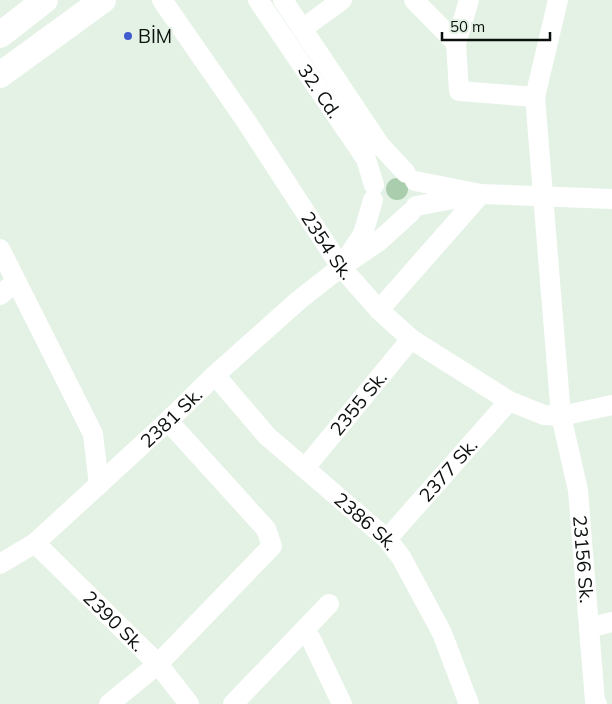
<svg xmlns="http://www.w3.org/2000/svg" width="612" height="704" font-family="Mulish,sans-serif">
<rect width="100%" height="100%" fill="#e3f2e4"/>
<circle fill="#aacead" cx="397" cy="189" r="11"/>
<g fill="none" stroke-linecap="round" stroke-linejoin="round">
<g stroke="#fff" stroke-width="20">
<path id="s1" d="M162 0 246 121 341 267 379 310 411 339 509 401 544 415 561 416 612 405"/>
<path id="s2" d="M258 0 366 159 374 185"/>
<path d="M283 0 380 145 406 173"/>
<path d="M414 0 456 43"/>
<path d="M469 0 456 43 459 91 535 97"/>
<path id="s3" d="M558 0 535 97 561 416 578 490 589 628 595 701 597 704"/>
<path d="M302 29 342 0"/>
<path d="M415 181 481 194 612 199"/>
<path d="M373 200 363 234 341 267 378 242 411 212"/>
<path d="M416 206 469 196"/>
<path d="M0 249 93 434 99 485"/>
<path d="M0 295 16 282"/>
<path d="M379 310 481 194"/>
<path id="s4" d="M215 375 267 436 387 539 401 557 442 633 469 704"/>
<path id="s5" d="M305 468 411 339"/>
<path id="s6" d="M387 539 509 401"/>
<path id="s7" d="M35 543 158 664 189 704"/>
<path id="s8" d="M0 564 35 543 168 421 215 375 299 300 341 267"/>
<path d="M589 628 612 622"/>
<path d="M301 633 311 639 342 704"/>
<path d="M109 704 158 664 272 546 266 529 168 421"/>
<path d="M233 704 329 604"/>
</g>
<g stroke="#fff" stroke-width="26">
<path d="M0 35 45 0"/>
<path d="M0 75 103 0"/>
</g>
</g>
<circle fill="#3f5dcf" stroke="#e3f2e4" stroke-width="2" cx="128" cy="36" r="5"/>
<g text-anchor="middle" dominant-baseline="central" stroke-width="4.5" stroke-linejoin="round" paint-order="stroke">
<g font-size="19" fill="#0b100c" stroke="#e3f2e4" text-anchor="start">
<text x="138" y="36">BİM</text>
</g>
<g font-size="19" fill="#0b100c" stroke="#e3f2e4">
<text stroke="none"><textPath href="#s2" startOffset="110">32. Cd.</textPath></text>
<text stroke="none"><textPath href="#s1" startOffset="296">2354 Sk.</textPath></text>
<text stroke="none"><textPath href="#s5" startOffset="84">2355 Sk.</textPath></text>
<text stroke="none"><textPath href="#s8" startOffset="226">2381 Sk.</textPath></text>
<text stroke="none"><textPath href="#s6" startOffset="92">2377 Sk.</textPath></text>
<text stroke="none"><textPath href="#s4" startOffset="211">2386 Sk.</textPath></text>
<text stroke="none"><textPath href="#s3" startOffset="565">23156 Sk.</textPath></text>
<text stroke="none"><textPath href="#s7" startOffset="111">2390 Sk.</textPath></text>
</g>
</g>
<path d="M442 32v8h108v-8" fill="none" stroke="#0b100c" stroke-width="2.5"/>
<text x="450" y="32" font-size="15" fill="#0b100c" stroke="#e3f2e4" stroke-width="4" paint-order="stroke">50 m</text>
</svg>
